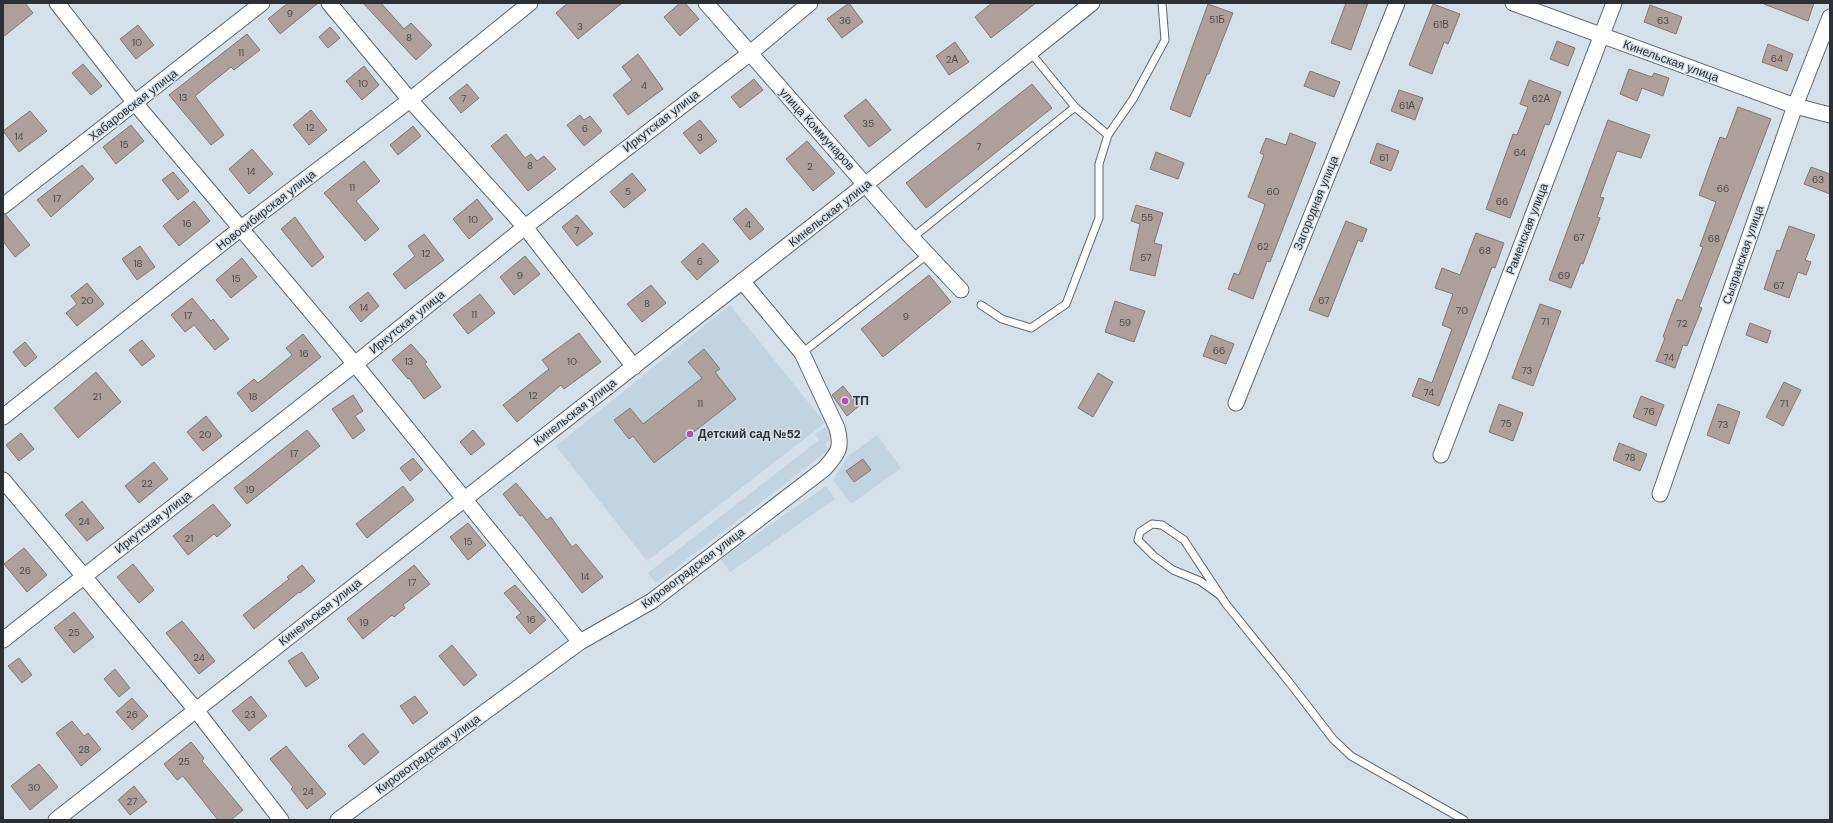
<svg xmlns="http://www.w3.org/2000/svg" width="1833" height="823" font-family="'DM Sans',sans-serif">
<rect width="100%" height="100%" fill="#d5e0e8"/>
<g fill="#c2d4e0">
<path d="M730 305 825 423 647 561 556 446Z"/>
<path d="M828 425 836 436 825 444 829 450 656 583 648 573 819 440 815 434Z"/>
<path d="M877 435 901 468 851 504 833 480 847 457Z"/>
<path d="M826 486 835 499 730 572 721 559Z"/>
</g>
<g fill="#ada09c" stroke="#837773">
<path d="M3 3H25L33 13 3 37Z"/>
<path d="M288 3H318L280 34 268 19Z"/>
<path d="M363 3H381L404 29 411 23 432 45 416 60Z"/>
<path d="M568 3H622L578 39 556 13Z"/>
<path d="M680 3H685L699 19 680 36 664 17Z"/>
<path d="M849 3 863 22 842 38 827 19Z"/>
<path d="M992 3H1036L991 38 975 17Z"/>
<path d="M1346 3H1368L1351 50 1331 43Z"/>
<path d="M1764 3H1814L1808 21 1764 4Z"/>
<path d="M1208 4 1233 13 1209 74H1207L1190 117 1170 109Z"/>
<path d="M1433 4 1460 14 1448 44 1444 42 1432 74 1409 65Z"/>
<path d="M1650 5 1682 17 1676 34 1644 22Z"/>
<path d="M138 25 154 45 136 59 120 39Z"/>
<path d="M330 27 340 38 328 48 319 37Z"/>
<path d="M247 34 260 50 234 70 231 67 195 96 224 135 211 145 169 95Z"/>
<path d="M1557 41 1575 48 1568 66 1550 59Z"/>
<path d="M955 42 969 62 949 75 936 56Z"/>
<path d="M1768 44 1793 54 1787 71 1762 62Z"/>
<path d="M638 54 663 89 628 115 613 95 632 80 622 67Z"/>
<path d="M83 64 102 86 91 95 72 73Z"/>
<path d="M364 66 379 85 362 100 346 81Z"/>
<path d="M1629 69 1652 77 1654 73 1669 78 1663 96 1642 88 1637 101 1620 94Z"/>
<path d="M1310 71 1340 82 1334 97 1304 86Z"/>
<path d="M754 79 763 90 740 108 731 97Z"/>
<path d="M1529 80 1561 92 1549 125 1545 124 1510 218 1486 209 1513 134 1517 135 1528 107 1520 104Z"/>
<path d="M467 84 479 98 461 113 449 98Z"/>
<path d="M1032 84 1052 108 926 208 906 183Z"/>
<path d="M1399 90 1423 98 1415 120 1391 111Z"/>
<path d="M866 99 891 130 869 147 844 116Z"/>
<path d="M1738 107 1771 119 1699 307 1702 308 1687 346 1683 345 1675 368 1656 361 1665 338 1663 337 1677 299 1682 301 1703 247 1700 246 1716 202 1699 195 1720 137 1726 139Z"/>
<path d="M311 110 327 130 309 145 293 125Z"/>
<path d="M30 111 47 131 19 152 3 131Z"/>
<path d="M580 115 584 120 590 116 602 131 584 146 567 125Z"/>
<path d="M700 120 717 141 700 154 683 133Z"/>
<path d="M1608 120 1650 135 1641 158 1617 151 1600 197 1604 198 1597 217 1600 218 1583 264 1581 263 1571 288 1549 280Z"/>
<path d="M131 125 144 141 116 164 103 147Z"/>
<path d="M413 126 421 136 398 155 390 145Z"/>
<path d="M1290 133 1316 143 1270 262 1267 261 1253 299 1228 289 1234 273 1239 275 1264 208 1265 204 1248 197 1264 155 1260 153 1266 138 1286 145Z"/>
<path d="M506 134 525 158 531 154 537 161 544 156 556 169 528 191 491 146Z"/>
<path d="M807 141 835 173 813 191 786 159Z"/>
<path d="M1377 143 1399 151 1391 171 1370 163Z"/>
<path d="M252 149 273 174 249 194 229 169Z"/>
<path d="M1156 152 1184 163 1178 179 1150 169Z"/>
<path d="M364 161 380 181 356 201 379 229 365 241 324 193Z"/>
<path d="M82 165 94 179 51 217 37 200Z"/>
<path d="M1811 167 1830 174V194L1804 184Z"/>
<path d="M173 172 189 191 178 200 162 180Z"/>
<path d="M632 173 646 190 624 208 610 192Z"/>
<path d="M477 199 493 219 469 239 453 219Z"/>
<path d="M194 201 210 221 179 246 163 226Z"/>
<path d="M1136 205 1163 213 1154 243 1162 245 1155 276 1130 270 1140 224 1131 221Z"/>
<path d="M746 208 764 229 750 240 733 219Z"/>
<path d="M5 214 30 245 15 257 3 241V215Z"/>
<path d="M577 215 593 234 577 246 562 227Z"/>
<path d="M295 217 324 257 312 267 281 229Z"/>
<path d="M1346 221 1367 229 1362 242 1358 240 1328 317 1309 310Z"/>
<path d="M1789 226 1815 235 1805 260 1811 262 1806 275 1798 272 1789 298 1764 289 1777 250 1780 251Z"/>
<path d="M1476 233 1504 243 1495 268 1492 267 1439 406 1412 396 1419 378 1432 383 1452 329 1442 325 1453 294 1435 288 1442 268 1460 275Z"/>
<path d="M424 234 444 260 405 289 393 274 415 256 408 246Z"/>
<path d="M703 243 719 261 697 280 681 262Z"/>
<path d="M140 246 155 267 137 280 122 259Z"/>
<path d="M525 256 540 274 514 295 500 277Z"/>
<path d="M242 258 257 277 231 298 216 280Z"/>
<path d="M929 275 951 302 883 357 861 329Z"/>
<path d="M87 283 104 304 77 326 66 313 77 304 71 296Z"/>
<path d="M651 285 666 303 642 322 627 304Z"/>
<path d="M368 292 379 306 361 322 349 307Z"/>
<path d="M480 294 495 313 468 334 453 315Z"/>
<path d="M192 298 211 321 213 319 229 339 215 350 194 325 185 332 171 315Z"/>
<path d="M1115 301 1145 311 1134 342 1105 332Z"/>
<path d="M1540 304 1561 311 1533 386 1512 378Z"/>
<path d="M1750 323 1771 331 1767 343 1746 335Z"/>
<path d="M579 333 601 362 564 389 561 385 517 422 503 405 549 369 542 360Z"/>
<path d="M303 334 321 357 252 412 237 393 254 379 258 383 292 355 286 348Z"/>
<path d="M1211 335 1234 344 1226 364 1203 356Z"/>
<path d="M142 340 155 356 142 366 129 350Z"/>
<path d="M25 342 37 357 25 367 13 352Z"/>
<path d="M411 344 427 362 425 364 441 387 424 399 409 378 408 379 392 360Z"/>
<path d="M704 349 720 369 715 372 736 399 654 463 633 436 629 439 614 420 630 408 643 424 702 378 688 362Z"/>
<path d="M96 372 121 402 78 438 54 408Z"/>
<path d="M1098 373 1113 382 1093 417 1078 408Z"/>
<path d="M1784 382 1801 390 1783 426 1766 417Z"/>
<path d="M843 386 859 406 847 416 832 395Z"/>
<path d="M353 395 363 411 355 416 365 430 353 439 332 409Z"/>
<path d="M1641 396 1664 405 1656 426 1633 417Z"/>
<path d="M1499 404 1523 413 1513 441 1489 432Z"/>
<path d="M1718 404 1740 412 1729 444 1707 435Z"/>
<path d="M206 416 222 436 203 451 187 432Z"/>
<path d="M307 430 320 446 247 504 234 488Z"/>
<path d="M473 430 485 444 471 455 460 442Z"/>
<path d="M21 433 34 449 19 461 6 445Z"/>
<path d="M1619 443 1647 454 1640 471 1613 460Z"/>
<path d="M413 458 423 470 410 481 400 468Z"/>
<path d="M863 459 871 470 854 482 846 471Z"/>
<path d="M154 462 168 479 139 503 125 486Z"/>
<path d="M516 483 547 520 551 517 572 547 576 544 603 577 582 593 522 515 520 516 503 494Z"/>
<path d="M403 486 414 500 367 538 356 524Z"/>
<path d="M82 501 104 528 87 541 65 515Z"/>
<path d="M213 504 231 525 217 537 214 534 188 555 173 536Z"/>
<path d="M468 523 486 545 468 560 450 537Z"/>
<path d="M24 548 47 575 27 592 4 564Z"/>
<path d="M133 564 154 590 139 603 117 577Z"/>
<path d="M302 565 315 581 300 593 299 592 254 629 243 615 289 579 287 577Z"/>
<path d="M414 565 430 584 403 605 405 608 394 617 392 615 363 639 347 619Z"/>
<path d="M515 585 546 620 530 634 516 617 521 613 504 593Z"/>
<path d="M74 612 94 637 74 653 54 628Z"/>
<path d="M182 621 215 661 199 674 166 633Z"/>
<path d="M452 645 477 675 464 686 439 656Z"/>
<path d="M302 652 319 678 306 687 288 661Z"/>
<path d="M19 658 32 675 22 683 8 666Z"/>
<path d="M115 669 130 688 119 697 104 679Z"/>
<path d="M251 696 267 716 249 731 232 711Z"/>
<path d="M415 696 428 713 413 724 400 706Z"/>
<path d="M132 698 148 716 132 730 116 712Z"/>
<path d="M72 721 84 736 88 733 101 749 81 766 56 733Z"/>
<path d="M363 733 379 752 364 765 348 746Z"/>
<path d="M191 742 204 758 202 761 243 810 231 820H218L183 776 177 780 164 764Z"/>
<path d="M286 746 326 794 307 809 291 789 293 787 270 759Z"/>
<path d="M39 764 58 787 30 810 11 786Z"/>
<path d="M134 786 147 802 130 815 118 800Z"/>
</g>
<g fill="none" stroke-linecap="round" stroke-linejoin="round">
<g stroke="#5d676e" stroke-width="9">
<g id="lane">
<path d="M1108 135 1133 99 1165 40 1162 3"/>
<path d="M912 238 1075 107"/>
<path d="M981 305 1002 319 1031 328 1066 304 1099 218V164L1108 135 1075 107 1030 52"/>
<path d="M802 353 928 254"/>
<path d="M1221 596 1200 581 1173 570 1154 556 1138 540 1140 532 1152 524 1162 525 1184 540 1226 604 1289 682 1333 739 1351 756 1464 820"/>
</g>
</g>
<g stroke="#5d676e" stroke-width="17">
<g id="street">
<path d="M57 3 135 103 355 364 580 642"/>
<path d="M329 3 410 100 525 227 634 367"/>
<path d="M706 3 912 238 961 290"/>
<path d="M1513 3 1795 106 1830 115"/>
<path d="M3 206 262 3"/>
<path d="M1236 403 1397 3"/>
<path d="M3 417 240 229 410 100 530 3"/>
<path d="M1441 455 1614 3"/>
<path d="M3 480 196 710 281 820"/>
<path d="M1660 494 1795 106 1830 17"/>
<path d="M3 640 355 364 525 227 749 54 810 3"/>
<path d="M56 820 866 184 1092 3"/>
<path d="M338 820 580 642 652 601 824 469C837 454 843 449 837 428L802 353 742 281"/>
</g>
</g>
<use href="#lane" stroke="#fff" stroke-width="7"/>
<use href="#street" stroke="#fff" stroke-width="15"/>
</g>
<g fill="#bc4ba8" stroke="#d5e0e8" stroke-width="1.5">
<circle cx="845" cy="401" r="4"/>
<circle cx="690" cy="434" r="4"/>
</g>
<g text-anchor="middle" dominant-baseline="central" stroke-width="3" stroke-linejoin="round" paint-order="stroke">
<g font-size="10" fill="#4c4c4e">
<text x="290" y="13">9</text>
<text x="1217" y="19">51Б</text>
<text x="845" y="20">36</text>
<text x="1663" y="20">63</text>
<text x="1441" y="24">61В</text>
<text x="580" y="26">3</text>
<text x="409" y="37">8</text>
<text x="137" y="42">10</text>
<text x="241" y="52">11</text>
<text x="1777" y="58">64</text>
<text x="952" y="59">2А</text>
<text x="363" y="83">10</text>
<text x="644" y="85">4</text>
<text x="183" y="97">13</text>
<text x="464" y="98">7</text>
<text x="1541" y="98">62А</text>
<text x="1407" y="105">61А</text>
<text x="868" y="123">35</text>
<text x="310" y="127">12</text>
<text x="585" y="128">6</text>
<text x="19" y="136">14</text>
<text x="700" y="137">3</text>
<text x="124" y="144">15</text>
<text x="979" y="146">7</text>
<text x="1520" y="152">64</text>
<text x="1384" y="157">61</text>
<text x="530" y="165">8</text>
<text x="810" y="166">2</text>
<text x="251" y="171">14</text>
<text x="1818" y="179">63</text>
<text x="352" y="187">11</text>
<text x="1723" y="188">66</text>
<text x="628" y="191">5</text>
<text x="1273" y="191">60</text>
<text x="57" y="198">17</text>
<text x="1502" y="201">66</text>
<text x="1147" y="217">55</text>
<text x="473" y="219">10</text>
<text x="187" y="223">16</text>
<text x="748" y="224">4</text>
<text x="577" y="230">7</text>
<text x="1579" y="237">67</text>
<text x="1714" y="238">68</text>
<text x="1263" y="246">62</text>
<text x="1485" y="250">68</text>
<text x="426" y="253">12</text>
<text x="1146" y="257">57</text>
<text x="700" y="261">6</text>
<text x="138" y="263">18</text>
<text x="520" y="275">9</text>
<text x="1564" y="275">69</text>
<text x="236" y="278">15</text>
<text x="1779" y="285">67</text>
<text x="87" y="300">20</text>
<text x="1324" y="300">67</text>
<text x="647" y="303">8</text>
<text x="364" y="307">14</text>
<text x="1462" y="310">70</text>
<text x="474" y="314">11</text>
<text x="188" y="315">17</text>
<text x="906" y="316">9</text>
<text x="1545" y="321">71</text>
<text x="1125" y="322">59</text>
<text x="1682" y="323">72</text>
<text x="1219" y="350">66</text>
<text x="304" y="353">16</text>
<text x="1669" y="357">74</text>
<text x="409" y="361">13</text>
<text x="572" y="361">10</text>
<text x="1527" y="370">73</text>
<text x="1429" y="392">74</text>
<text x="533" y="395">12</text>
<text x="97" y="396">21</text>
<text x="253" y="396">18</text>
<text x="700" y="403">11</text>
<text x="1784" y="403">71</text>
<text x="1649" y="411">76</text>
<text x="1506" y="423">75</text>
<text x="1723" y="424">73</text>
<text x="205" y="434">20</text>
<text x="294" y="453">17</text>
<text x="1630" y="457">78</text>
<text x="147" y="483">22</text>
<text x="250" y="489">19</text>
<text x="84" y="521">24</text>
<text x="189" y="538">21</text>
<text x="468" y="541">15</text>
<text x="25" y="570">26</text>
<text x="585" y="576">14</text>
<text x="412" y="582">17</text>
<text x="531" y="619">16</text>
<text x="364" y="622">19</text>
<text x="74" y="632">25</text>
<text x="199" y="657">24</text>
<text x="132" y="714">26</text>
<text x="250" y="714">23</text>
<text x="84" y="749">28</text>
<text x="184" y="761">25</text>
<text x="34" y="787">30</text>
<text x="308" y="791">24</text>
<text x="132" y="801">27</text>
</g>
<g font-size="12" fill="#2c3034" stroke="#d5e0e8">
<text transform="translate(1671 61) rotate(20)">Кинельская улица</text>
<text transform="translate(133 105) rotate(-38)">Хабаровская улица</text>
<text transform="translate(661 121) rotate(-38)">Иркутская улица</text>
<text transform="translate(817 129) rotate(48)">улица Коммунаров</text>
<text transform="translate(1316 203) rotate(-68)">Загородная улица</text>
<text transform="translate(266 210) rotate(-38)">Новосибирская улица</text>
<text transform="translate(830 213) rotate(-38)">Кинельская улица</text>
<text transform="translate(1527 229) rotate(-69)">Раменская улица</text>
<text transform="translate(1743 255) rotate(-71)">Сызранская улица</text>
<text transform="translate(407 322) rotate(-39)">Иркутская улица</text>
<text transform="translate(575 412) rotate(-38)">Кинельская улица</text>
<text transform="translate(153 522) rotate(-38)">Иркутская улица</text>
<text transform="translate(693 568) rotate(-37)">Кировоградская улица</text>
<text transform="translate(320 612) rotate(-38)">Кинельская улица</text>
<text transform="translate(428 754) rotate(-36)">Кировоградская улица</text>
</g>
<g font-size="12" font-weight="bold" fill="#2c3034" stroke="#d5e0e8" text-anchor="start">
<text x="853" y="401">ТП</text>
<text x="698" y="434">Детский сад №52</text>
</g>
</g>
<rect width="1833" height="823" fill="none" stroke="#2c3034" stroke-width="8"/>
</svg>
